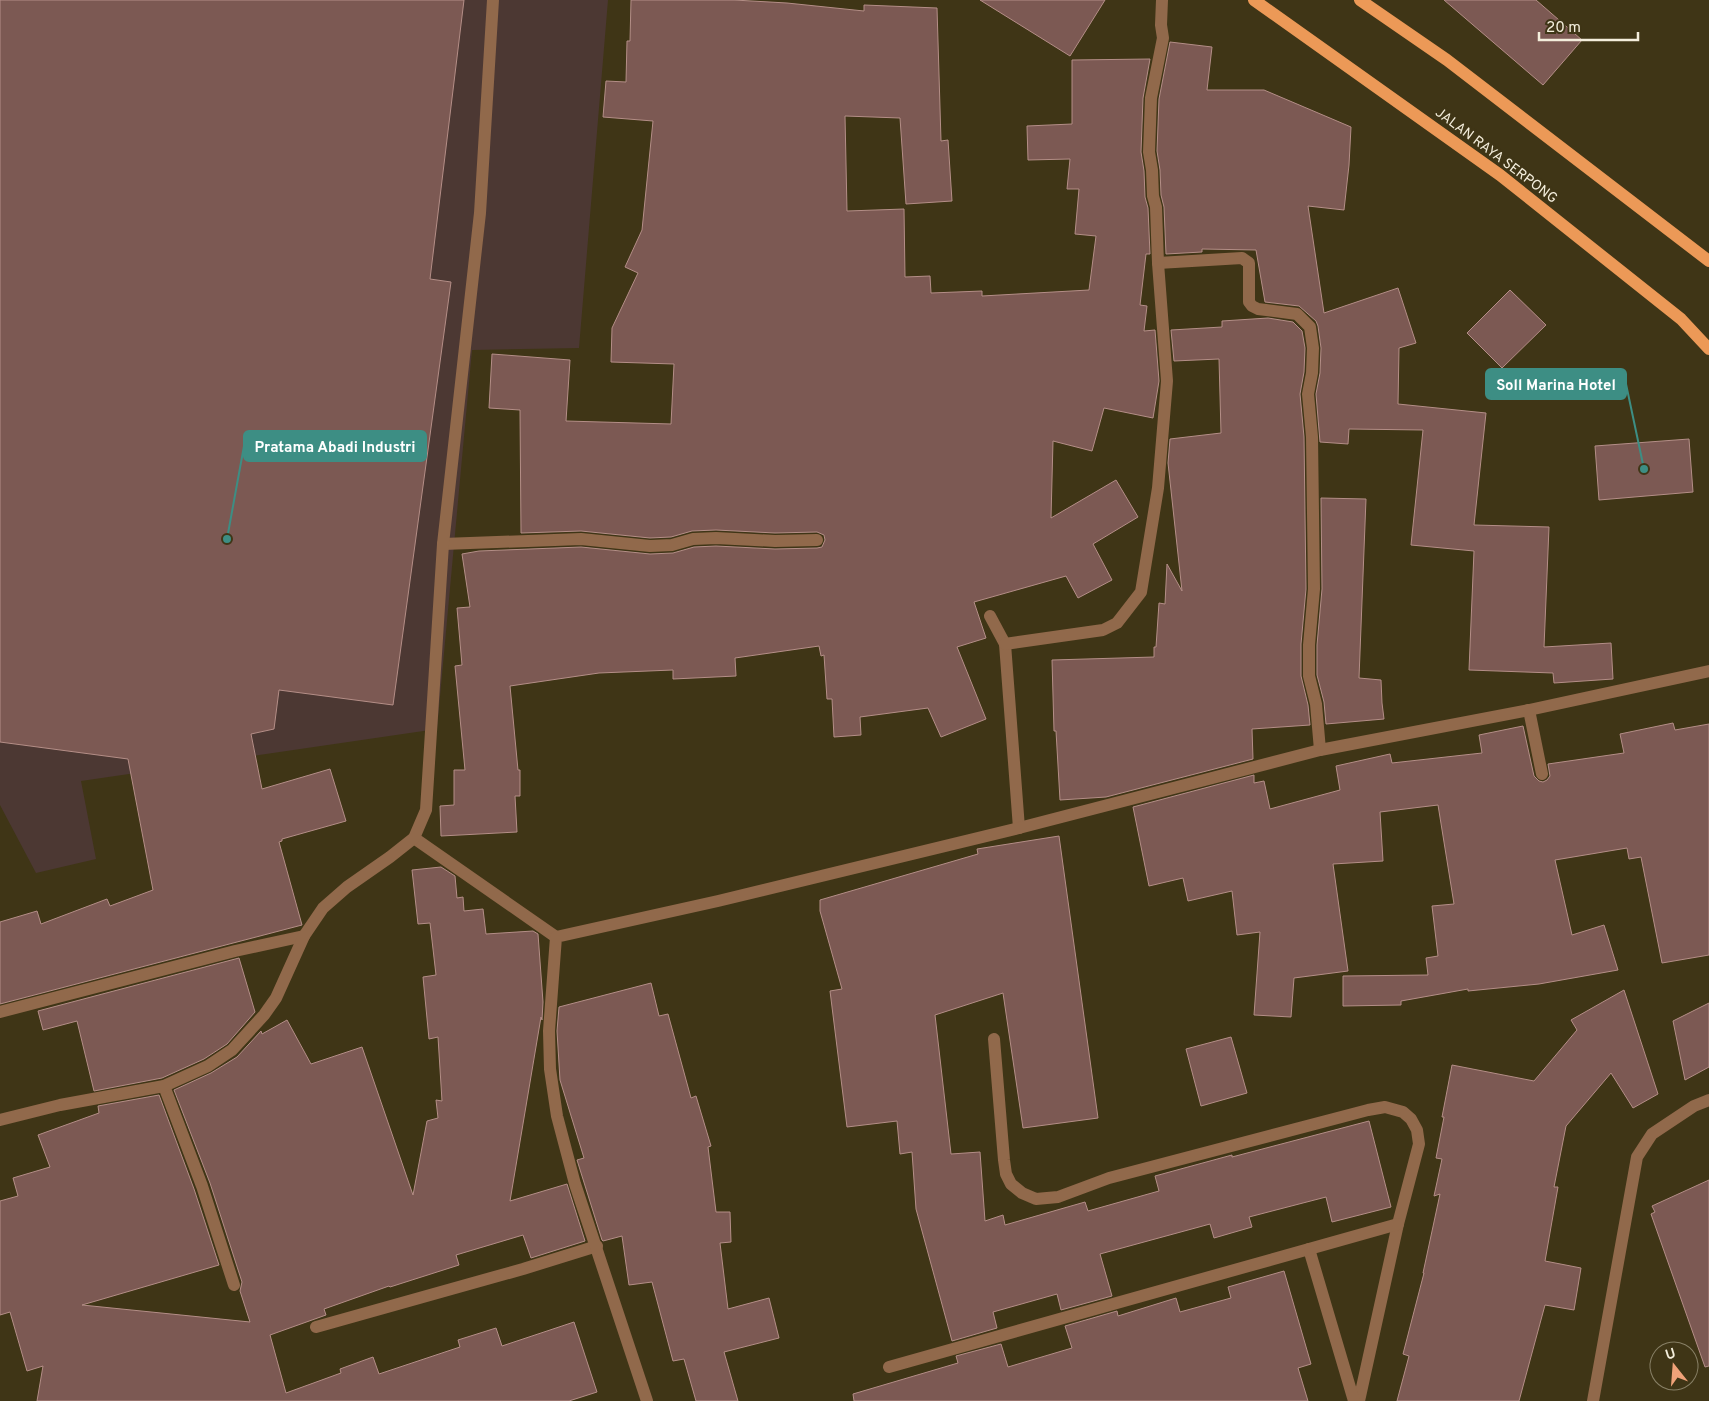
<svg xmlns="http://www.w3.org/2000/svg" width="1709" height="1401" font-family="Overpass,sans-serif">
<rect width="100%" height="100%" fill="#3f3516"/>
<path fill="#4c3833" d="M0 0H608L579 348 472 350 437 729 81 781 96 859 36 873 0 805Z"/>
<g fill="#7c5953" stroke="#b48e87">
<path d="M0 0H464L430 279 451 282 393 705 279 690 274 729 251 734 262 789 330 769 346 821 282 839V841L279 842 302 925 0 1004V922L37 911 41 924 107 899 110 906 153 890 128 759 0 742Z"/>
<path d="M631 0H734L787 3 864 11V5L937 8 941 141 948 140 952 201 906 204 900 118 845 116 847 211 904 209 905 277 930 276 931 293 982 291V296L1089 290 1096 236 1075 234 1079 189H1067L1070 159 1028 160 1027 126 1072 124V60L1150 59 1143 98 1141 152 1144 171 1145 197 1148 208 1150 254H1146L1140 305 1147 306 1144 331 1155 330 1159 381 1153 418 1104 408 1092 451 1053 441 1051 518 1116 480 1138 517 1093 544 1112 580 1078 598 1066 576 974 602 986 638 957 647 986 719 941 737 928 708 860 717 861 735 834 737 832 699H827L824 655 821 656 819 646 735 658 736 676 673 679V670L599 673 510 686 518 770H520V796H515L517 832 441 836 440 806 454 805V770H465L455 666 462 665 457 608 470 607 462 554 479 551 581 547 650 554 673 553 694 547 716 546 775 549 817 548 822 547 825 540 824 535 817 532 775 533 716 530 692 531 671 537 650 538 581 531 521 533 520 410 489 408 492 354 570 360 566 421 671 424 674 364 611 362 612 328 638 273 625 267 642 230 653 121 603 117 606 81 626 82 627 41H630Z"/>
<path d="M980 0H1105L1070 56Z"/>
<path d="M1444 0H1536L1582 40 1543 85Z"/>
<path d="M1170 42 1212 47 1207 90H1264L1351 127 1349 165 1344 210 1308 206 1324 313 1398 288 1416 343 1399 348 1398 404 1486 413 1474 525 1549 527 1544 647 1611 643 1613 679 1554 683 1553 673 1469 670 1474 551 1411 545 1423 430 1349 429 1348 444 1320 442 1316 394 1320 373 1321 348 1318 326 1316 321 1299 306 1265 302 1256 250 1202 249V252L1166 254 1164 207 1161 195 1160 170 1157 151 1159 99Z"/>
<path d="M1510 290 1546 325 1502 368 1467 333Z"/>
<path d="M1268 318 1293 322 1302 331 1305 348 1304 372 1300 394 1304 437 1306 589 1301 644V676L1308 705 1310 725 1252 729 1253 759 1106 797 1060 800 1056 731H1054L1052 660 1154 657V647H1156L1159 603 1165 604 1167 564 1182 591 1168 463 1170 439 1221 433 1219 359 1174 361 1171 330 1222 327V321Z"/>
<path d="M1689 439 1693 492 1599 500 1595 446Z"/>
<path d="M1321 498 1366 499 1359 678 1381 680 1382 703 1384 719 1326 724 1324 702 1317 675V645L1322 589Z"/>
<path d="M1673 723 1675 730 1709 724V955L1662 963 1641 857 1629 859 1627 848 1555 860 1572 935 1604 925 1618 970 1539 984 1468 991V989L1401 1001V1005L1343 1006V976L1428 975 1426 958 1438 956 1432 906 1454 904 1438 805 1380 812 1383 861 1333 864 1348 971 1294 978 1291 1017 1254 1015 1260 932 1237 935 1232 891 1188 901 1183 878 1149 886 1133 807 1254 775V783L1264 781 1270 809 1340 790 1336 766 1390 754 1392 763 1482 753 1479 735 1523 726 1534 776 1539 781 1543 782 1547 780 1550 776 1548 764 1624 753 1620 734Z"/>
<path d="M1059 836 1098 1118 1023 1128 1003 993 935 1015 951 1154 980 1152 985 1221 1003 1215 1005 1225 1085 1202 1088 1211 1159 1191 1155 1176 1232 1155V1157L1369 1121 1391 1207 1332 1222 1326 1197 1249 1217 1252 1227 1214 1238 1210 1224 1100 1254 1112 1296 1061 1310 1057 1294 993 1312 997 1328 952 1341 916 1209 912 1152 900 1154 897 1121 847 1127 830 991 842 989 820 911V900L978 854 977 849Z"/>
<path d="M441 867 455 876 457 898 463 897 464 911 483 909 486 934 533 931 538 934 543 1002 542 1020 541 1017 510 1201 567 1184 585 1241 531 1258 523 1235 456 1255 459 1265 390 1287 389 1286 324 1309 326 1315 270 1335 286 1393 341 1373 340 1369 373 1357 379 1374 460 1347 458 1340 496 1328 502 1346 574 1322 597 1392 569 1401H37L43 1366 27 1371 10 1312 0 1315V1201L18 1196 13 1178 50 1167 38 1135 99 1113 98 1106 159 1095 194 1189 219 1265 82 1305 250 1322 240 1291 242 1282 210 1183 174 1090 211 1073 237 1057 261 1031 262 1034 287 1020 311 1064 362 1047 413 1195 427 1121 438 1118 436 1100 442 1101 438 1037 429 1039 423 977 436 975 430 923 418 924 412 870Z"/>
<path d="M239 958 255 1012 227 1044 204 1059 162 1078 94 1091 77 1021 43 1030 38 1011Z"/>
<path d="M651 983 659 1016 668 1014 691 1098 696 1096 711 1146 708 1147 716 1212H730L731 1242 720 1243 728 1309 769 1298 779 1338 724 1352 738 1401H696L684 1359 673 1361 652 1282 629 1285 622 1236 603 1241 602 1240 577 1160 584 1158 560 1080 557 1031 559 1007Z"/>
<path d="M1624 990 1658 1094 1633 1108 1611 1073 1566 1126 1554 1187H1558L1545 1261 1581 1268 1574 1310 1545 1305 1519 1401H1397L1409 1356 1403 1354 1424 1273H1423L1440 1194 1434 1196 1442 1159 1436 1158 1444 1117H1442L1452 1065 1534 1081 1577 1030 1571 1020Z"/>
<path d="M1709 1003V1067L1685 1080 1673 1021Z"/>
<path d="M1231 1037 1247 1093 1201 1106 1186 1049Z"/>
<path d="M1709 1180V1366L1705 1367 1651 1214 1655 1212 1652 1206Z"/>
<path d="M1284 1271 1311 1364 1298 1368 1308 1401H854L853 1394 958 1363 956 1356 1001 1344 1008 1367 1072 1348 1065 1326 1117 1311 1118 1316 1176 1298 1180 1312 1231 1298 1228 1287Z"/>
</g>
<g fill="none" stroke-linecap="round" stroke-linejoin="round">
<g stroke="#91694b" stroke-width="12">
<path d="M1158 263 1242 258 1249 263V302L1252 306 1258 309 1297 314 1310 327 1313 348 1312 373 1308 394 1312 437 1314 589 1309 645V676L1316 704 1320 750"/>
<path d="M443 544 581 539 650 546 672 545 693 539 716 538 775 541 817 540"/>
<path d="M990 616 1005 644 1019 828"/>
<path d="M1005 644 1103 630 1117 623 1141 592 1158 488 1167 381 1158 263 1156 207 1153 196 1152 170 1149 152 1151 98 1163 38 1161 25 1162 0"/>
<path d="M1529 710 1542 774"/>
<path d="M414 838 556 937"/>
<path d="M0 1012 235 951 304 936"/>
<path d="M994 1039 1004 1160 1006 1174 1011 1184 1022 1193 1036 1199 1058 1197 1109 1178 1368 1110 1385 1107 1403 1112 1411 1119 1417 1130 1419 1144 1398 1224 1359 1401"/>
<path d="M164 1086 202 1186 234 1285"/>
<path d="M0 1120 60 1105 164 1086 208 1066 232 1050 264 1015 276 998 304 936 323 908 347 887 390 857 414 838 426 810 443 544 480 213 493 0"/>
<path d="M1309 1249 1354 1401"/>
<path d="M316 1327 523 1269 597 1246"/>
<path d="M889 1367 1398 1224"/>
<path d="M647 1401 575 1184 557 1116 550 1069 549 1031 556 937 718 901 1019 828 1320 750 1529 710 1709 671"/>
<path d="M1593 1401 1637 1157 1652 1134 1694 1106 1709 1100"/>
</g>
<g stroke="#ec9957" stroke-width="12">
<path d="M1254 0 1500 175 1681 319 1709 349"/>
<path d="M1360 0 1447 60 1709 261"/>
</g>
</g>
<g text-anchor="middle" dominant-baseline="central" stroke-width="5" stroke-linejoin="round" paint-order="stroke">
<g font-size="14" fill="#f4eedc" stroke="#3f3516">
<text transform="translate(1496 156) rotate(37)">JALAN RAYA SERPONG</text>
</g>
</g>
<path fill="none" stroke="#3d8e84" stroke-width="2" d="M1644 469L1626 384M227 539L244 446"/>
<g fill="#3d8e84" stroke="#3f3516" stroke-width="2">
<circle cx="1644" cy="469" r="5"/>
<circle cx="227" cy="539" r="5"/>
</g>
<g fill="#3d8e84" stroke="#3d8e84" stroke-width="2">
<rect x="1486" y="369" width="140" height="30" rx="5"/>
<rect x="244" y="431" width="182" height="30" rx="5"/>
</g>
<g font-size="15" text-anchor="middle" font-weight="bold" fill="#fff">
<text x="1556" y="390">Soll Marina Hotel</text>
<text x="335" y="452">Pratama Abadi Industri</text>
</g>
<g transform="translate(1674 1366) rotate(343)"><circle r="24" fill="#3f3516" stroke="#877f65"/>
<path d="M0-4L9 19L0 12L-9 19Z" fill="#f0a279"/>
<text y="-8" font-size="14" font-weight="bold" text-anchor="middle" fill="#f4eedc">U</text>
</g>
<path d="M1539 32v8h99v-8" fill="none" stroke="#f4eedc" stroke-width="2.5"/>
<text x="1546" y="32" font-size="15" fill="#f4eedc" stroke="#3f3516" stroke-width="4" paint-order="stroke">20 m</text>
</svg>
